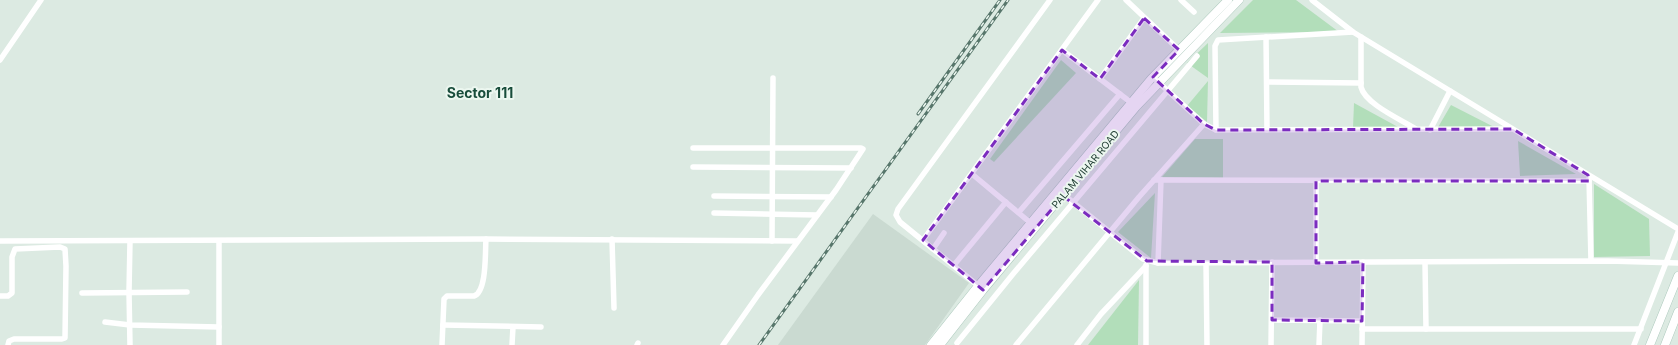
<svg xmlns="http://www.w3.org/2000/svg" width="1678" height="345" font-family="Inter,sans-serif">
<rect width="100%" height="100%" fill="#dceae2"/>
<path fill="#cadad1" d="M873 214 969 283 925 345H778Z"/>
<g fill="#b2deba">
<path d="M1253 0H1296L1339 32 1220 33Z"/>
<path d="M1208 43V78L1187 63Z"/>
<path d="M1061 60 1076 73 994 162 990 159Z"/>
<path d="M1208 81 1207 122 1187 106Z"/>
<path d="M1354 103 1398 127 1353 128Z"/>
<path d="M1451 105 1494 127 1437 129Z"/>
<path d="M1195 139H1223V178L1162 177Z"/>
<path d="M1518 141 1576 174 1520 176Z"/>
<path d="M1594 184 1649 219 1650 256 1594 257Z"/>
<path d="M1155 193 1151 258 1118 232Z"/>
<path d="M1139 280 1138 345H1088Z"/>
</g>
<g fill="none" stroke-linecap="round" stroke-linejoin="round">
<g stroke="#aecabe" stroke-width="9">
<g id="secondary">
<path d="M931 345 978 286 1151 79 1228 0"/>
<path d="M940 345 983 290 1136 107 1239 0"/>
<path d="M1650 345 1678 276"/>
<path d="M1665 345 1678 312"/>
</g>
</g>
<g stroke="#fff" stroke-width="5.5">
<path d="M1126 0 1179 50"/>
<path d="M1181 0 1194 12"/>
<path d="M1312 0 1353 32 1678 229"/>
<path d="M1266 37 1267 130"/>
<path d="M1361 37V87C1365 104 1402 120 1416 129"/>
<path d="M1062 50 1133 104"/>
<path d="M0 60 41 0"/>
<path d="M1100 79 1144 18"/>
<path d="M1157 81 1204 124 1216 130 1512 129"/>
<path d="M1267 82 1361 83"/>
<path d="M1216 130 1215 46 1218 40 1353 32"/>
<path d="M1430 130 1450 91"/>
<path d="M693 148H861L863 149 836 190 758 295 723 345"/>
<path d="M693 167 851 168"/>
<path d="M972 174 1033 225"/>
<path d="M1589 178 1591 261"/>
<path d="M1154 180 1589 181"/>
<path d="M1316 181V263"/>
<path d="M1064 195 1143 259 1158 263 1608 261 1678 263"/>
<path d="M714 196 831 197"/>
<path d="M1019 212 1120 94"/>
<path d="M714 213 817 215"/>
<path d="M612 239 614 308"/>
<path d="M923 240 1098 0"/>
<path d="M0 241 486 239 797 241"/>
<path d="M219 241V345"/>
<path d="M772 241 773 78"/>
<path d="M933 249 944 233"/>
<path d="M1425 262 1426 329"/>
<path d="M1158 263 1161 180"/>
<path d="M1206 263 1207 345"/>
<path d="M954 265 1006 202"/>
<path d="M1146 265V345"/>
<path d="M981 288 900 222 896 215 898 209 1050 0"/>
<path d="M82 293 187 292"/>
<path d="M0 296H8L12 293V257L15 249 60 247 65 249 66 266 65 338 62 339H14L9 341 8 345"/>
<path d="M1272 320 1362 321"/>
<path d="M105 322 130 325 219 327"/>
<path d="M443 325 541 327"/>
<path d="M1362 329H1641"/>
<path d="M957 343 1013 274 1197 56"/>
<path d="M130 345 129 292 130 241"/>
<path d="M442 345 444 299 447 296H474C487 292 485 252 486 239"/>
<path d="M512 345 513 327"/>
<path d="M637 345 638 343"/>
<path d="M1016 345 1139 197 1204 124"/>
<path d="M1077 345 1101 314 1146 266"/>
<path d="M1271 345 1272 262"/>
<path d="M1319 345 1320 320"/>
<path d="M1362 345 1363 262"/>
<path d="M1634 345 1678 232"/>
</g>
<use href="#secondary" stroke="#fff" stroke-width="8"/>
<g stroke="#57766b" stroke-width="3">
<g id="rail">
<path d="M918 114 1000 0"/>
<path d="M759 345 1008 0"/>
</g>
</g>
<use href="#rail" stroke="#ecf7f0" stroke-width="1.5" stroke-dasharray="4.5" stroke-linecap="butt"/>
</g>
<path fill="#7b2cbf" fill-opacity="0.2" stroke="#7b2cbf" stroke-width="3" stroke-dasharray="8 5" stroke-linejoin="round" d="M1144 18 1179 50 1153 77 1204 124 1216 130 1513 129 1588 175 1589 181H1316V263L1363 262 1362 321 1272 320V262L1147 261 1063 196 983 290 923 240 1062 50 1100 79Z"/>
<g text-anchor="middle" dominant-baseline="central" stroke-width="4" stroke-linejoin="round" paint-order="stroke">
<g font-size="10" fill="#1d3a30" stroke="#ecf7f0">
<text transform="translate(1085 169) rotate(-50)">PALAM VIHAR ROAD</text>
</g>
<g font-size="14" font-weight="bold" fill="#184d3b" stroke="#ecf7f0">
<text x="480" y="92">Sector 111</text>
</g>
</g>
</svg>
